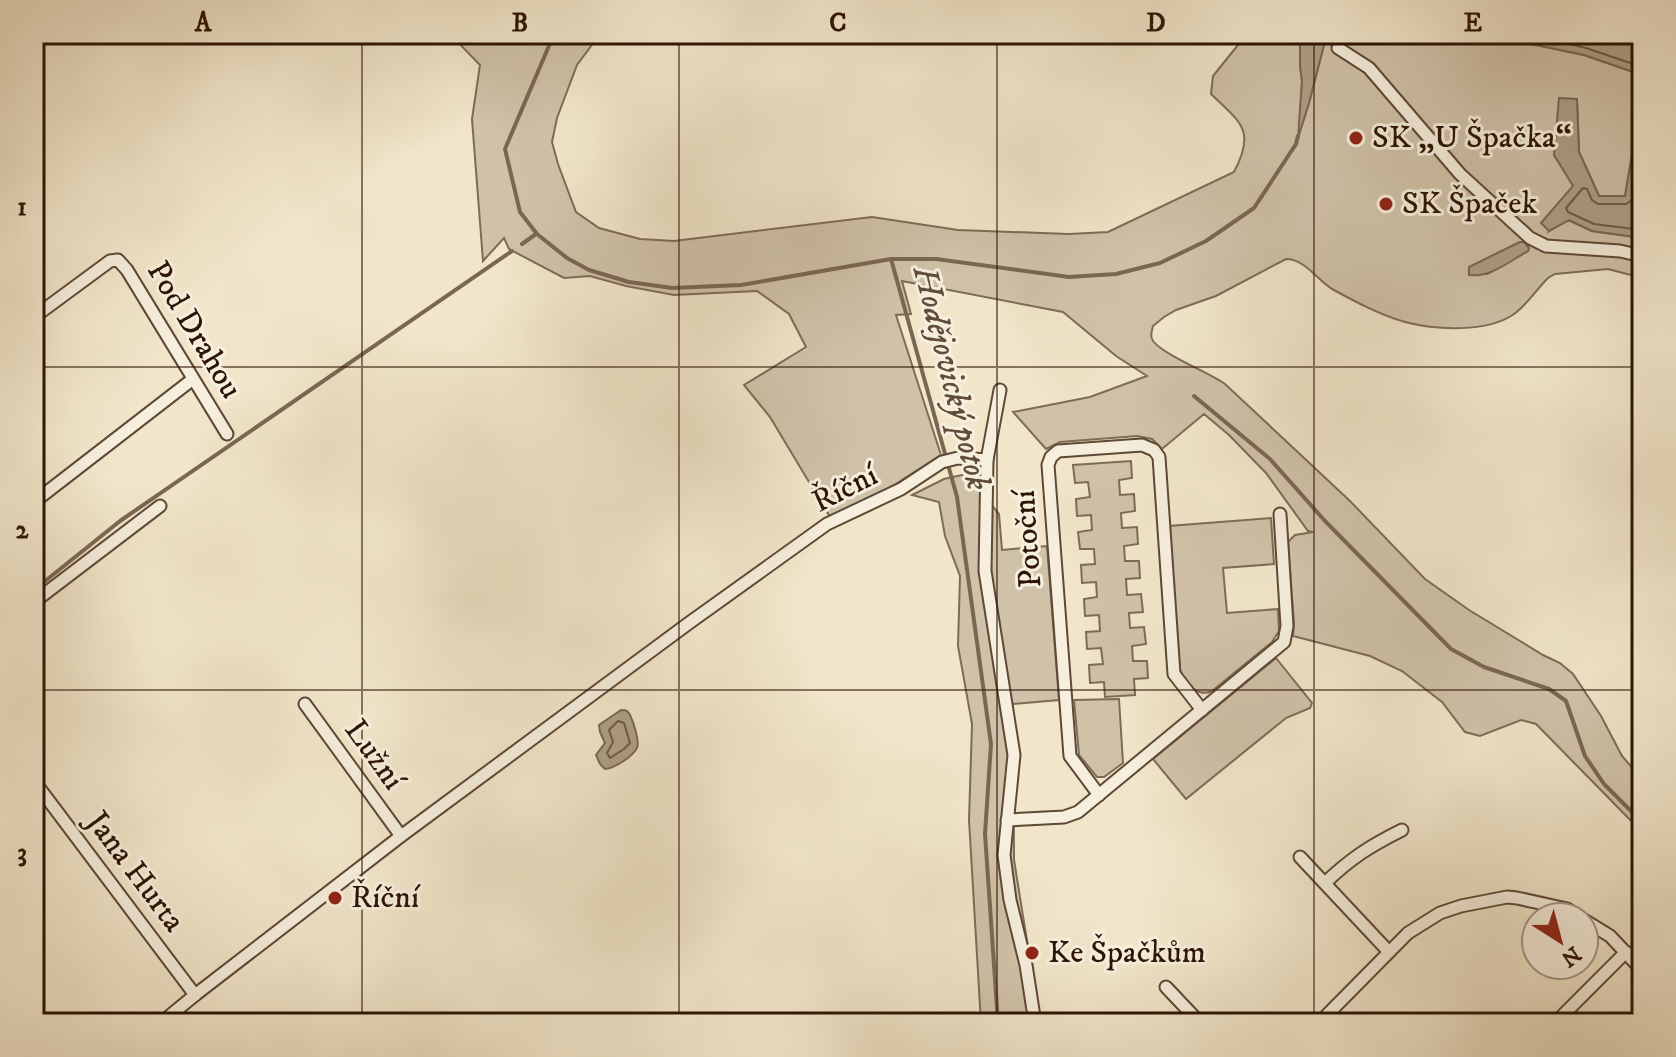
<svg xmlns="http://www.w3.org/2000/svg" width="1676" height="1057" font-family="'IM FELL DW Pica',serif">
<rect width="100%" height="100%" fill="#f1e6ca"/>
<filter id="stains"><feTurbulence type="fractalNoise" baseFrequency=".0025" numOctaves="4"/><feColorMatrix values="0 0 0 0 .2 0 0 0 0 .09 0 0 0 0 .02 0 0 0 .5 -.17"/></filter>
<radialGradient id="worn" r=".72"><stop offset=".6" stop-color="#630" stop-opacity="0"/><stop offset="1" stop-color="#630" stop-opacity=".3"/></radialGradient>
<g fill="#d0c2a9" stroke="#7e6b57" stroke-width="2" fill-rule="evenodd">
<path d="M450 34H600L577 65 557 118 552 142 558 164 576 212 599 228 640 239 674 241 872 217 958 230 1069 234 1108 232 1234 172C1256 130 1241 123 1211 94L1213 76 1238 45 1229 34H1300V65L1302 81 1299 134 1309 103 1326 37 1331 34H1483L1584 55 1642 75V131L1633 149 1625 197 1599 196 1579 152 1577 99 1554 155 1574 186 1549 231 1568 220 1592 231 1642 238V278L1608 269 1555 274 1548 278C1536 290 1527 305 1514 314 1487 333 1436 330 1405 322 1380 315 1354 301 1332 289 1317 280 1305 259 1286 259L1216 296 1176 310 1164 317 1153 326C1152 331 1150 334 1152 339 1157 352 1210 373 1225 384L1350 501 1425 579 1469 610 1543 655 1560 663 1573 674 1601 716 1622 756 1642 779V832L1536 724 1521 720 1480 736 1465 732 1442 702 1402 671 1370 656 1293 636 1294 624 1288 542 1295 535 1313 532 1308 531 1266 473 1229 435 1204 414 1162 449 1152 439 1137 436 1060 442 1046 449 1013 412 1090 397 1147 376 1116 356 1063 312 902 281 911 314 896 315 941 455 891 487 830 517 770 417 744 385 806 347 789 314 757 291 674 295 626 286 590 276 564 278 509 249 504 238 483 261 472 119 480 65ZM1520 242H1524L1529 248 1528 251 1487 274H1469V267Z"/>
<path d="M1131 461 1132 478 1119 480 1120 495 1134 494 1135 511 1121 513 1122 528 1137 527 1138 544 1124 546 1125 561H1139L1140 578 1126 579 1127 595 1141 594 1143 612 1129 613 1130 628 1144 627 1146 644 1132 646 1133 661H1147L1148 678 1134 679 1135 695 1105 697 1104 682 1090 683 1089 665 1103 664 1101 648 1087 649 1086 632 1100 631 1099 615 1085 616 1084 599 1097 597 1096 582 1082 583 1081 565 1095 564 1094 549H1080L1078 532 1092 530 1091 515 1077 516 1076 499 1090 497 1088 482 1075 483 1073 465Z"/>
<path d="M966 474 999 514 1002 550 1047 546 1059 700 1013 704 1014 860 1028 947 1032 1023H981L969 820 972 724 958 646 960 576 945 536 939 502 912 495 944 479Z"/>
<path d="M1271 518 1274 564 1223 568 1227 613 1278 609 1279 631 1272 642 1212 691C1197 698 1186 683 1180 670L1169 526Z"/>
<path d="M1276 658 1312 703 1310 708 1286 718 1186 799 1153 759Z"/>
<path d="M1119 699 1123 763 1104 777H1097L1079 755 1074 700Z"/>
</g>
<g fill="#ae9f87" stroke="#7a6753" stroke-width="2">
<path d="M1300 34H1331L1326 37 1309 103 1298 138 1302 81 1300 65Z"/>
<path d="M1483 34H1627L1642 39V75L1584 55Z"/>
<path d="M1559 98 1577 99 1579 152 1599 196H1625L1633 149 1642 131V238L1592 231 1569 220 1549 231 1541 223 1573 186 1554 155Z"/>
<path d="M1520 242H1524L1529 248 1528 251C1510 261 1490 278 1469 275V267Z"/>
<path d="M621 710C623 710 625 710 627 711 632 715 640 742 637 748 632 757 615 768 605 769L600 764 596 755 605 743 600 732 599 725Z"/>
</g>
<g fill="none" stroke-linecap="round" stroke-linejoin="round">
<g stroke="#6e5a46" stroke-width="2">
<path d="M1526 34 1586 48 1642 67"/>
<path d="M1642 150 1633 197 1631 201 1626 204H1598L1592 200 1587 189 1583 188 1566 208 1568 212 1594 224 1642 230"/>
<path d="M618 721 624 723 630 743 624 749 610 758 607 753 613 742 609 730Z"/>
</g>
<g stroke="#7a6753" stroke-width="4">
<path d="M554 34 505 149 520 212 537 234 567 258 589 270 629 282 672 288 741 285 891 259"/>
<path d="M522 244 536 234"/>
<path d="M1194 396 1270 459 1325 521 1451 649 1484 667 1549 689 1566 701 1585 756 1604 784 1642 822"/>
<path d="M34 590 120 521 512 251"/>
<path d="M998 1023 985 834 991 744 957 497 891 259H936L1069 277 1116 274 1160 263 1206 241 1254 208 1296 144 1298 136"/>
</g>
<g stroke="#5e4836" stroke-width="15">
<g id="minor">
<path d="M1338 48 1369 68 1460 174 1530 238 1546 246 1620 251 1642 256"/>
<path d="M34 317 110 261 118 260 127 270 227 434"/>
<path d="M1000 390 987 460 985 571 1014 755 1004 855 1010 900 1026 965 1035 1023"/>
<path d="M34 502 193 379"/>
<path d="M34 602 160 506"/>
<path d="M305 704 401 836"/>
<path d="M34 781 195 995"/>
<path d="M1099 795 1070 756 1048 465 1051 457 1058 451 1142 445 1154 450 1159 457 1174 674 1202 710"/>
<path d="M1007 820 1064 817 1078 812 1284 642 1287 626 1280 514"/>
<path d="M1300 857 1389 952"/>
<path d="M1325 883C1351 858 1370 846 1402 830"/>
<path d="M1584 920 1610 936 1642 970"/>
<path d="M1166 987 1200 1023"/>
<path d="M161 1023 195 995 401 836 689 623 827 524 901 489 942 462 958 458 987 460"/>
<path d="M1319 1023 1408 933 1440 913 1461 906 1507 897 1517 898 1567 909 1580 917"/>
<path d="M1555 1023 1626 952"/>
</g>
</g>
<use href="#minor" stroke="#f6efdd" stroke-width="11"/>
</g>
<path fill="none" stroke="#2d1405" stroke-width="2" stroke-opacity="0.55" d="M362 34V1023M679 34V1023M997 34V1023M1314 34V1023M34 367H1642M34 690H1642"/>
<g fill="#8f2418" stroke="#f6efdd" stroke-width="3">
<circle cx="1356" cy="138" r="8"/>
<circle cx="1386" cy="204" r="8"/>
<circle cx="335" cy="898" r="8"/>
<circle cx="1032" cy="953" r="8"/>
</g>
<g text-anchor="middle" dominant-baseline="central" stroke-width="6" stroke-linejoin="round" paint-order="stroke">
<g font-size="32" fill="#2d1405" stroke="#f6efdd" text-anchor="start">
<text x="1372" y="138">SK „U Špačka“</text>
<text x="1402" y="204">SK Špaček</text>
<text x="351" y="898">Říční</text>
<text x="1048" y="953">Ke Špačkům</text>
</g>
<g font-size="32" fill="#2d1405" stroke="#f6efdd">
<text transform="translate(194 330) rotate(59)">Pod Drahou</text>
<text transform="translate(845 489) rotate(-27)">Říční</text>
<text transform="translate(1028 539) rotate(-94)">Potoční</text>
<text transform="translate(374 755) rotate(54)">Lužní</text>
<text transform="translate(135 872) rotate(53)">Jana Hurta</text>
</g>
<g font-size="34" font-style="italic" fill="#614c39" stroke="#f6efdd">
<text transform="translate(951 378) rotate(76)">Hodějovický potok</text>
</g>
</g>
<rect width="1676" height="1057" fill="none" stroke="#f1e6ca" stroke-width="88"/>
<g transform="translate(1560 941) rotate(144)"><circle r="38" fill="#f6efdd" stroke="#a69787" stroke-width="2"/>
<path d="M0-6L14 30L0 20L-14 30Z" fill="#8f2418"/>
<text y="-12" font-size="22" font-weight="bold" text-anchor="middle" fill="#2d1405">N</text>
</g>
<rect x="44" y="44" width="1588" height="969" fill="none" stroke="#2d1405" stroke-width="3"/>
<g font-size="26" text-anchor="middle" font-weight="bold" fill="#2d1405">
<text x="203" y="31">A</text>
<text x="520" y="31">B</text>
<text x="838" y="31">C</text>
<text x="1156" y="31">D</text>
<text x="1473" y="31">E</text>
<text x="22" y="215">1</text>
<text x="22" y="538">2</text>
<text x="22" y="861">3</text>
</g>
<rect width="100%" height="100%" filter="url(#stains)"/>
<rect width="100%" height="100%" fill="url(#worn)"/>
</svg>
